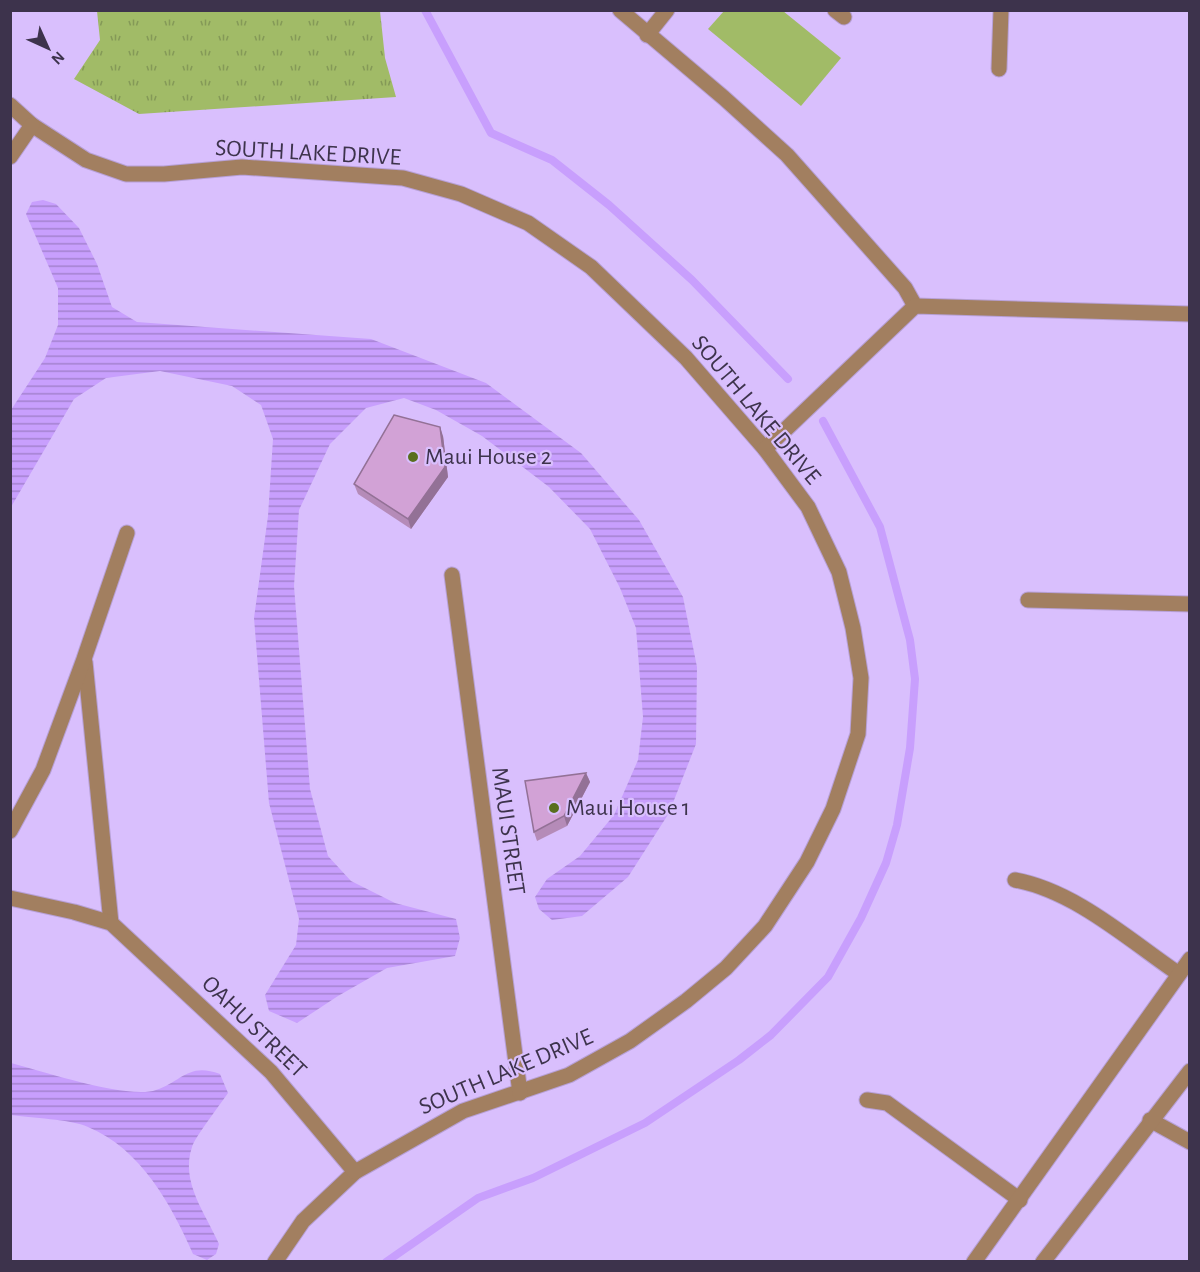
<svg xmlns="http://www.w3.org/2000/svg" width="1200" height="1272" font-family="'Alegreya Sans',sans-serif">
<defs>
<pattern id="grass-tufts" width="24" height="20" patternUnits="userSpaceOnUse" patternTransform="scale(1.5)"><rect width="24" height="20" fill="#a1bb67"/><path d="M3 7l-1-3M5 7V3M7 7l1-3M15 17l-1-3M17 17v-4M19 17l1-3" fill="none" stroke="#849957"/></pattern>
<pattern id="water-rules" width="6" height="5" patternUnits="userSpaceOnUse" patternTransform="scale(1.5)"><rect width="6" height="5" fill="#c89ffd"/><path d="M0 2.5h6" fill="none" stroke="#a482cf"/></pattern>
</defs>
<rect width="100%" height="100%" fill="#d9bffd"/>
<path fill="url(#grass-tufts)" d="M97 11H380L385 58 396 97 139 114 74 79 100 40Z"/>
<path fill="#a1bb67" d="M724 11H783L841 58 801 106 708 29Z"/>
<g fill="url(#water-rules)">
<path d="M43 200 56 204 79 228 97 264 112 307 137 322 371 339 486 383 581 453 639 520 683 597 697 667 696 744 669 813 628 877 582 916 552 920 539 909 535 897 547 879 580 856 614 815 638 760 643 717 636 628 620 588 590 529 549 487 482 436 436 410 404 398 366 408 330 444 299 510 294 586 310 789 328 856 351 881 395 903 456 919 460 938 455 956 387 968 338 996 297 1023 269 1011 265 995 296 945 299 919 269 803 254 618 268 516 273 439 261 405 232 386 160 371 106 378 74 399 11 507V410L45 358 58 325V288L26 214 32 202Z"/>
<path d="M11 1063C42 1071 129 1100 156 1090 182 1081 189 1062 220 1074L228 1093C220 1105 195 1137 192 1147 180 1182 206 1214 219 1244L216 1254 207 1260 193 1254C171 1204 141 1149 88 1127 71 1119 30 1118 11 1115Z"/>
</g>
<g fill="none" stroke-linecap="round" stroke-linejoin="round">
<g stroke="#c89ffd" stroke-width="8">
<path d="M425 10 491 133 552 160 609 205 692 280 788 379"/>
<path d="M386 1262 478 1198 533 1178 645 1123 739 1060 771 1035 828 977 861 918 886 863 897 825 910 748 915 679 910 640 880 527 823 421"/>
</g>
<g stroke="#b7a0d6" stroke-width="17">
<g id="minor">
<path d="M620 10 724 98 787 155 905 288 915 306"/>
<path d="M835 10 844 17"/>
<path d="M647 35 667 10"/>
<path d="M999 69 1001 10"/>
<path d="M10 105 32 125 86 160 126 174H164L242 167 403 178 461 194 528 223 591 267 686 358 765 449 808 507 839 572 853 628 861 678 858 734 833 809 807 862 765 926 726 968 686 1001 630 1041 569 1075 463 1111 355 1172 303 1221 275 1262"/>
<path d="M10 157 32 125"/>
<path d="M765 449 915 306 1190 314"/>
<path d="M452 575 520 1093"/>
<path d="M1028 600 1190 604"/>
<path d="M85 662 111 923"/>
<path d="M10 831 43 770 84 659 127 533"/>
<path d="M1015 880C1075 891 1129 940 1179 974"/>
<path d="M10 898 74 912 111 923 271 1072 355 1172"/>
<path d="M867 1100 887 1103 1020 1200"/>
<path d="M1150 1120 1190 1142"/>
<path d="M974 1262 1190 959"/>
<path d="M1043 1262 1190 1071"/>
</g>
</g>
<use href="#minor" stroke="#a27f60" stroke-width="15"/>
</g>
<g fill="#b58bb8">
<path d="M443 436 448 477 411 529 358 494 354 484Z"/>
<path d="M586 773 590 782 567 826 537 841 534 832Z"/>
</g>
<g fill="#937196">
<path d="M440 427 443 436 448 477 411 529 408 519Z"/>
<path d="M586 773 590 782 567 826 564 816Z"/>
</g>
<g fill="#d2a2d6" stroke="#937196" stroke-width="1.5">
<path d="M394 415 440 427 445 467 408 519 354 484Z"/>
<path d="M586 773 564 816 534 832 525 781Z"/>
</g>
<g fill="#596f1e" stroke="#d9bffd" stroke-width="2">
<circle cx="413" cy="457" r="6"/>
<circle cx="554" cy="808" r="6"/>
</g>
<g text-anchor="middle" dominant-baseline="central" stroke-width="4.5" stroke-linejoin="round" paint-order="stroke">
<g font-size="24" fill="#3d334c" stroke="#d9bffd">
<text transform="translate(308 153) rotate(3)">SOUTH LAKE DRIVE</text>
<text transform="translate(756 410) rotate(50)">SOUTH LAKE DRIVE</text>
<text transform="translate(508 831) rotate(82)">MAUI STREET</text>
<text transform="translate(254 1027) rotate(44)">OAHU STREET</text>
<text transform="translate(506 1072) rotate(-23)">SOUTH LAKE DRIVE</text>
</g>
<g font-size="24" fill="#3d334c" stroke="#d9bffd" text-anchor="start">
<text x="425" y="457">Maui House 2</text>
<text x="566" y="808">Maui House 1</text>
</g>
</g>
<rect width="1200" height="1272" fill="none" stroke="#3d334c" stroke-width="24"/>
<g transform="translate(48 48) rotate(135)" stroke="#d9bffd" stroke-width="4.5" paint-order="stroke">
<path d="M0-4.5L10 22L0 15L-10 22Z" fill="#3d334c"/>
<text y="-9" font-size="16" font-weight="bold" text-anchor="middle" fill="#3d334c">N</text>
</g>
</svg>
